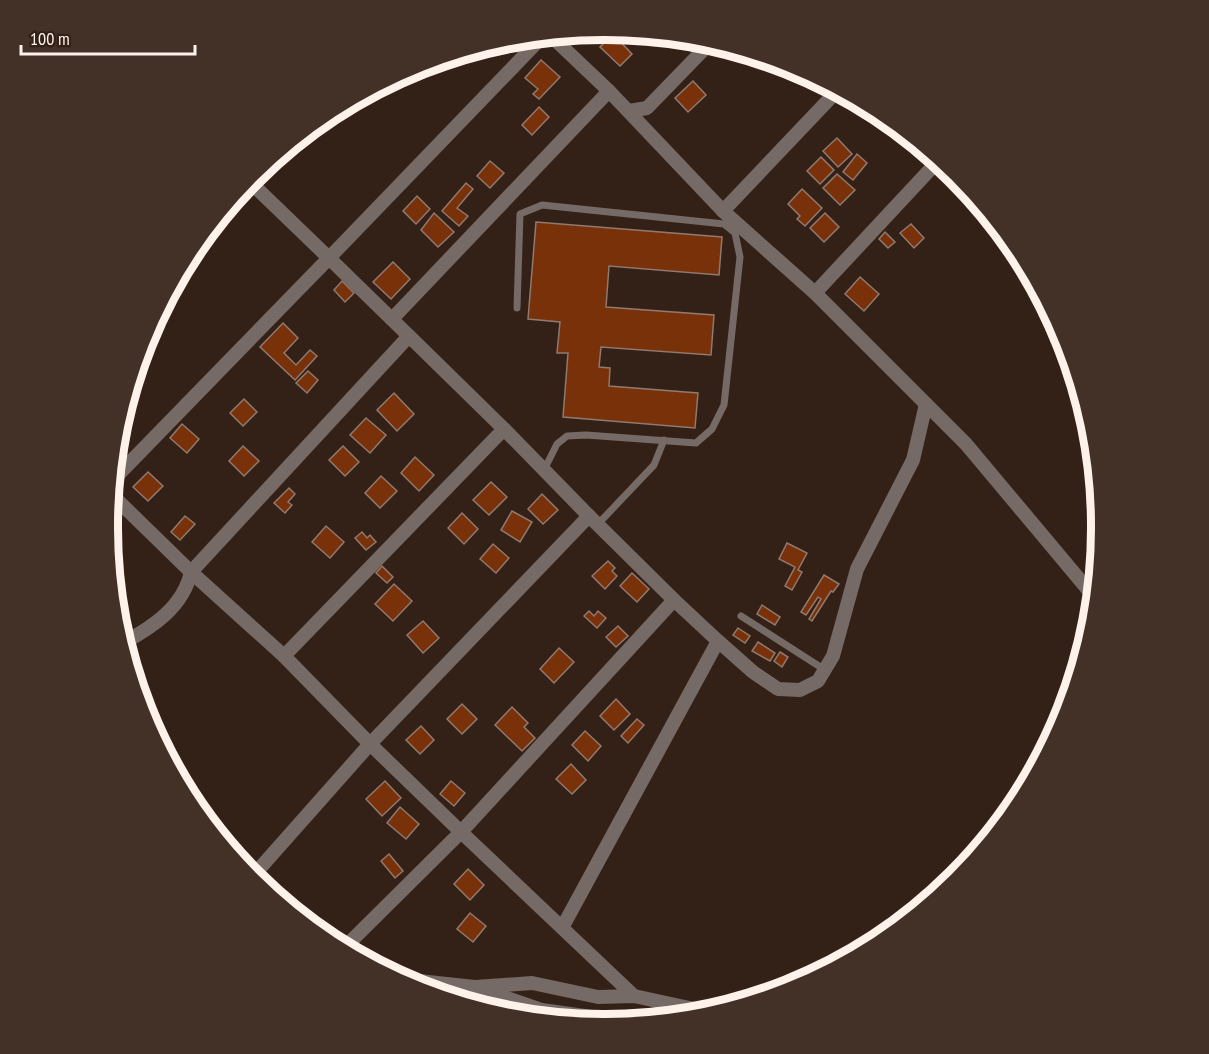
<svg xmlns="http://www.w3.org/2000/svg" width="1209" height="1054" font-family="'PT Sans Narrow',sans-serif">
<rect width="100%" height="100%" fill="#332017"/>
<g fill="#783109" stroke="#90796f" stroke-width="1.5">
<path d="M613 34 632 54 620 66 600 47Z"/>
<path d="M541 60 560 77 539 99 533 94 538 89 525 78Z"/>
<path d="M693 81 706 95 688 112 675 98Z"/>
<path d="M539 107 549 117 532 135 522 125Z"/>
<path d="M837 138 852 154 838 167 823 151Z"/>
<path d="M857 154 867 163 853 180 843 172Z"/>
<path d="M821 157 834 170 820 184 807 171Z"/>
<path d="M490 161 504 173 490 188 477 176Z"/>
<path d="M837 174 855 190 840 205 823 188Z"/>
<path d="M466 183 473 189 457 208 468 216 459 226 442 211Z"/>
<path d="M802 189 822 208 805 226 797 219 800 216 788 204Z"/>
<path d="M417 196 430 209 416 224 403 211Z"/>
<path d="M434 213 454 232 438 247 421 230Z"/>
<path d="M825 213 839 227 824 242 810 228Z"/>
<path d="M536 222 722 237 719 275 609 266 606 307 714 315 711 355 601 347 599 367 610 368 609 386 698 393 695 428 563 417 568 353H557L560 322 528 319Z"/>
<path d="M911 224 924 238 914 248 900 233Z"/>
<path d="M885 232 895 242 888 248 879 239Z"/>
<path d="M393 262 410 279 391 299 373 282Z"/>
<path d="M860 277 879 294 864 311 845 294Z"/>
<path d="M342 281 354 293 345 302 334 290Z"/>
<path d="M283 323 298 338 284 353 296 365 310 350 317 356 295 380 260 347Z"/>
<path d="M308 371 318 380 307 393 296 383Z"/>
<path d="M394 393 414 414 397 431 377 410Z"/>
<path d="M244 399 257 412 243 426 230 413Z"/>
<path d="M366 418 386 435 370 453 350 435Z"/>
<path d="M182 424 199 439 187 453 170 438Z"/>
<path d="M243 446 259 461 244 476 229 461Z"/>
<path d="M343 446 359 462 345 476 329 460Z"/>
<path d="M415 457 434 475 419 491 401 473Z"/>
<path d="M148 472 163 486 148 501 133 487Z"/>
<path d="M381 476 397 491 380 508 365 493Z"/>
<path d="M491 482 507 497 489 515 473 500Z"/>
<path d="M289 488 295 494 288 502 292 505 285 513 274 503Z"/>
<path d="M542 494 558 510 543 524 528 509Z"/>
<path d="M512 511 532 522 520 542 501 530Z"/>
<path d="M462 513 478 529 464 544 448 528Z"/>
<path d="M185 516 195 524 180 540 171 532Z"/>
<path d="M326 526 344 542 330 558 312 542Z"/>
<path d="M362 532 367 538 370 535 376 542 366 550 355 538Z"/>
<path d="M787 543 807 553 798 570 802 572 792 590 785 586 795 567 779 559Z"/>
<path d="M493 544 509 558 496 573 480 559Z"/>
<path d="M608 561 615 568 612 571 617 576 605 589 592 576Z"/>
<path d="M382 566 393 577 387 583 376 573Z"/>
<path d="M632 573 649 589 637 602 620 586Z"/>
<path d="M824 575 839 584 833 592 831 591 812 621 809 619 821 599 818 597 806 615 801 612Z"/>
<path d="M394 584 412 601 393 621 375 604Z"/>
<path d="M762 605 780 617 775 625 757 614Z"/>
<path d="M589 611 594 616 598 611 606 618 597 628 584 616Z"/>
<path d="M423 621 439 638 423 653 407 635Z"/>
<path d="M618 626 628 636 616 647 606 637Z"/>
<path d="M738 628 750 636 745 643 733 635Z"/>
<path d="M758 642 775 653 770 661 752 651Z"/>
<path d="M559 648 574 662 554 683 540 669Z"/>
<path d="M780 652 788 657 782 667 774 661Z"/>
<path d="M616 699 630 714 614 730 600 716Z"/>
<path d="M462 704 477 719 462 734 447 719Z"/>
<path d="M512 707 528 723 524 727 535 738 522 751 495 725Z"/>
<path d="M637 719 644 725 628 743 621 736Z"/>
<path d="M421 726 434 740 420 754 406 740Z"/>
<path d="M585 731 601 746 588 761 572 745Z"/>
<path d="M571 764 586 780 572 794 556 779Z"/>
<path d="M385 781 401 798 382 816 366 799Z"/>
<path d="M451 781 465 793 454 806 440 794Z"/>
<path d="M400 807 419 824 406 839 387 823Z"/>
<path d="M389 854 403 871 395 878 381 861Z"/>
<path d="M468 869 484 885 470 900 454 884Z"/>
<path d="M470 913 486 926 473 942 457 929Z"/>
</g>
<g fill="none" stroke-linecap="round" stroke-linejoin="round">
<g stroke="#756a66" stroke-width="7">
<path d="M517 308 520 214 542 205 724 224 735 233 740 257 724 405 712 429 696 443 586 435 567 436 557 444 544 470"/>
<path d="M598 524 654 465 664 440"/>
<path d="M741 616 825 670"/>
</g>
<g stroke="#756a66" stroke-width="14">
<path d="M550 35 609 91"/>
<path d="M629 111 647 108 711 42"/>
<path d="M249 181 329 258 543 36"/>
<path d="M723 211 837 91"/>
<path d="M815 293 938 161"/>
<path d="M392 319 609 91 723 211 815 293 966 444 1095 598"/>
<path d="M112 481 329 258 409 336"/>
<path d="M111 494 191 572C183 607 153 627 123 643"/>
<path d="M718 641 753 672 778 689 800 690 818 681 833 656 857 569 913 460 926 404"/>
<path d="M284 656 191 572 409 336 504 429"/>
<path d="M1008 815 1066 709"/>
<path d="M252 877 370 744 284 656 504 429 589 516"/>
<path d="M562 928 718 641 674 600 461 832 634 996"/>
<path d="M344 948 461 832 370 744 589 516 674 600"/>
<path d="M400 979 475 987 542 1010 627 1022"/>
<path d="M475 987 532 983 598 997 634 996 708 1012"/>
</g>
</g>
<path d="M0 0H1209V1054H0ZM604 40H605A486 486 0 0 1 1091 526V528A486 486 0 0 1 605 1014H604A486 486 0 0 1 118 528V526A486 486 0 0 1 604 40Z" fill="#433128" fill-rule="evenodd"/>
<path fill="none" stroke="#fff2eb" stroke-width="8" d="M604 40H605A486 486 0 0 1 1091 526V528A486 486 0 0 1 605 1014H604A486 486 0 0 1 118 528V526A486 486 0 0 1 604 40Z"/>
<path d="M21 45v9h174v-9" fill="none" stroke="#fff2eb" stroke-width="3"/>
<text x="30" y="45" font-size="18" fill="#fff2eb" stroke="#332017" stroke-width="4.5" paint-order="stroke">100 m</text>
</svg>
